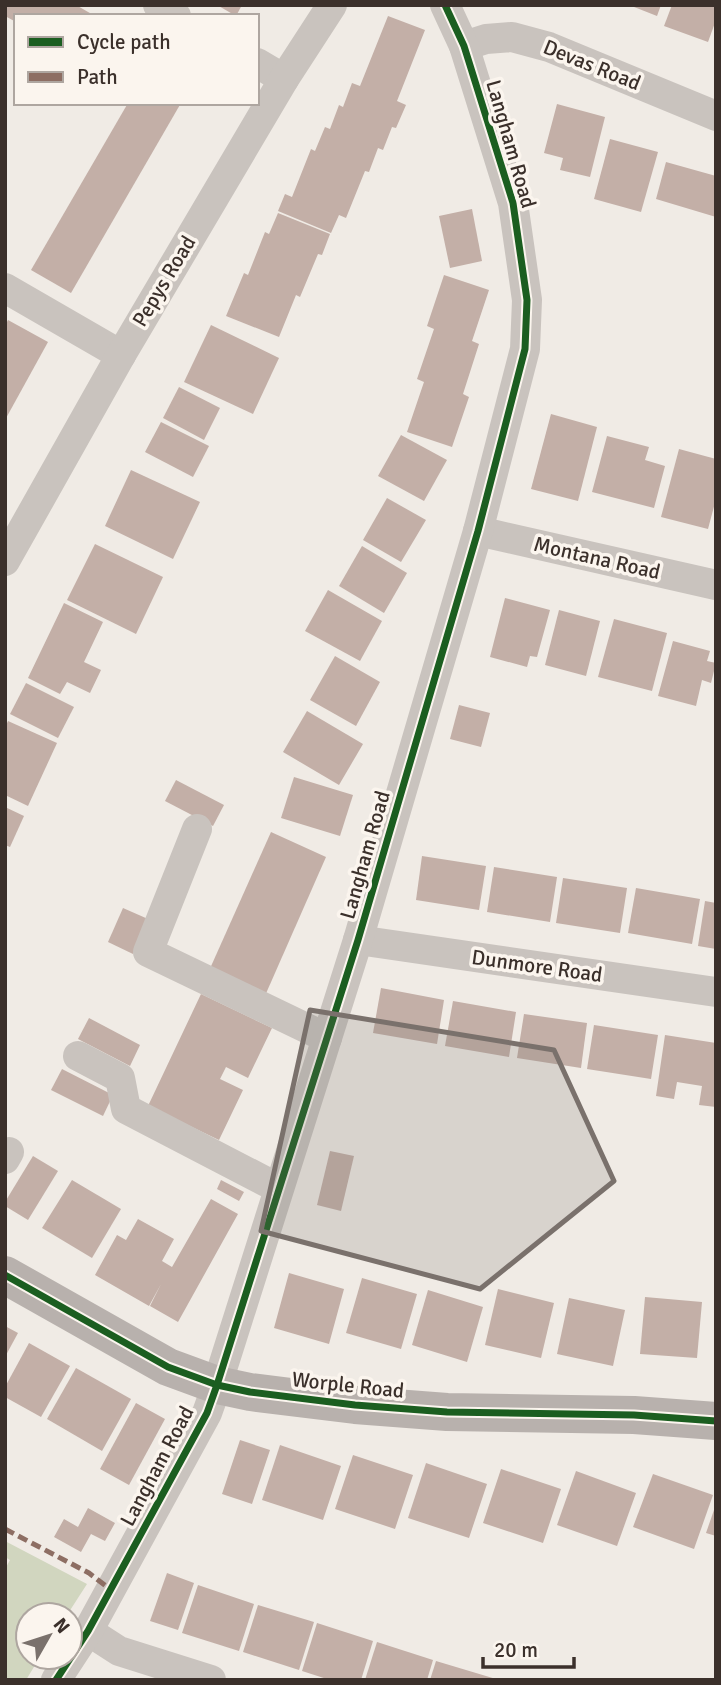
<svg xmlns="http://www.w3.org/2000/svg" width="721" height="1685" font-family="Signika,sans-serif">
<rect width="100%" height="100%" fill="#f0ebe5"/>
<path fill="#d1d6bf" d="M5 1541 87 1584 67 1615H28V1657H40L26 1680H5V1569L10 1560 5 1557Z"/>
<g fill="#c3afa7">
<path d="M5 5H76L95 16H16V22L5 16Z"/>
<path d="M217 5H242L236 16Z"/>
<path d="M629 5H661L657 16Z"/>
<path d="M672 5H716V20L708 42 664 26Z"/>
<path d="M388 16 425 30 397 101 406 105 396 128 392 127 383 150 378 148 369 172 365 171 346 218 339 215 331 233 278 211 285 194 292 197 311 149 315 151 325 127 330 129 339 105 343 107 352 83 360 86Z"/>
<path d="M128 103H181L71 293 31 270Z"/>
<path d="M557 104 605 117 590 177 560 170 563 158 544 153Z"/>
<path d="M610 139 658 152 641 212 594 199Z"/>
<path d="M666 162 716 176V217L656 199Z"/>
<path d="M472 209 482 261 450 268 439 216Z"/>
<path d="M278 213 330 234 322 255 318 254 300 297 296 295 279 337 226 316 244 273 248 275 265 232 269 234Z"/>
<path d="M444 275 489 290 472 341 479 344 463 394 469 397 452 447 407 432 424 382 417 379 434 329 427 326Z"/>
<path d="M8 320 48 342 5 420V326Z"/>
<path d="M211 325 279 358 253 414 184 382Z"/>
<path d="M179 387 220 408 204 440 163 418Z"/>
<path d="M551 414 597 427 578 501 531 489Z"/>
<path d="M161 422 209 446 193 477 145 452Z"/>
<path d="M401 435 447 460 424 501 378 476Z"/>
<path d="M607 436 649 447 645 460 665 466 654 508 592 492Z"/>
<path d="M679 449 716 459V499L708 529 661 517Z"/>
<path d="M131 470 200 502 173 559 105 526Z"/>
<path d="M387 498 426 520 401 562 363 540Z"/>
<path d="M95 544 163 577 136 634 67 600Z"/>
<path d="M362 546 407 573 384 613 339 586Z"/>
<path d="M328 590 382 621 360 661 305 631Z"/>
<path d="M505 598 550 610 537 657 530 656 527 667 490 657Z"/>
<path d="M64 603 103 622 84 662 101 670 90 693 67 682 60 694 28 678Z"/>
<path d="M559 610 600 621 586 676 545 665Z"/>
<path d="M614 619 667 633 652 691 598 677Z"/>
<path d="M673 641 710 651 707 661 716 663 711 683 702 680 696 706 658 696Z"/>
<path d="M335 656 380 682 356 726 310 700Z"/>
<path d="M26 683 74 707 58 738 10 714Z"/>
<path d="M459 705 490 713 481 747 450 739Z"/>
<path d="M307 711 363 744 339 785 283 752Z"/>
<path d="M8 721 57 743 28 806 5 795V728Z"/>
<path d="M294 777 353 795 340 836 281 818Z"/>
<path d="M176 780 224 805 213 826 165 801Z"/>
<path d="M5 807 24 816 10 847 5 845Z"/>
<path d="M271 832 326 857 264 998 208 973Z"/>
<path d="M422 856 486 866 479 910 416 900Z"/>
<path d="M494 867 557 877 550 922 487 912Z"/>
<path d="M563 878 627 888 620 933 556 923Z"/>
<path d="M636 888 700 899 692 944 628 933Z"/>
<path d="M705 901 716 903V949L698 946Z"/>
<path d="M123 908 148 919 133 954 108 942Z"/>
<path d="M381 988 444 1000 437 1044 373 1033Z"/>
<path d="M201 994 272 1028 248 1078 226 1067 220 1079 243 1090 219 1140 148 1106Z"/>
<path d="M453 1001 516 1012 509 1057 445 1046Z"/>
<path d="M524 1014 587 1023 581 1068 517 1058Z"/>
<path d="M89 1018 140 1045 130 1066 78 1039Z"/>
<path d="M594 1025 658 1035 651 1079 587 1069Z"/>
<path d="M665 1035 716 1043V1107L699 1105 702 1086 677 1082 674 1099 656 1096Z"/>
<path d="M62 1069 113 1095 103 1116 51 1090Z"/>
<path d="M330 1151 354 1156 341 1211 317 1205Z"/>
<path d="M33 1156 58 1171 28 1220 5 1206V1202Z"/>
<path d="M72 1180 121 1209 92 1258 42 1228Z"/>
<path d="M221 1180 244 1192 239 1201 217 1189Z"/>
<path d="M211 1199 238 1214 178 1322 150 1306 161 1284 149 1306 95 1275 117 1235 126 1240 138 1219 174 1239 162 1261 172 1267Z"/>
<path d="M289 1273 344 1289 329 1344 274 1328Z"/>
<path d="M362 1278 417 1294 401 1349 346 1333Z"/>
<path d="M498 1289 554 1303 541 1358 485 1345Z"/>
<path d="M428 1290 483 1307 467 1362 412 1345Z"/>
<path d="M645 1297 702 1302 697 1358 640 1354Z"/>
<path d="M569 1298 625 1310 613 1366 557 1354Z"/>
<path d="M5 1326 18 1333 5 1357Z"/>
<path d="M29 1343 70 1366 41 1417 5 1397V1387Z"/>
<path d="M76 1368 131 1399 102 1451 47 1419Z"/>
<path d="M136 1403 165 1419 129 1485 100 1469Z"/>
<path d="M240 1440 270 1450 252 1504 222 1494Z"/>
<path d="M280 1445 341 1466 323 1520 262 1500Z"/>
<path d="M353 1455 413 1475 395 1529 335 1509Z"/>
<path d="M426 1463 487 1484 469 1538 408 1518Z"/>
<path d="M501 1469 561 1489 543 1543 483 1523Z"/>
<path d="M576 1471 636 1493 617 1546 557 1525Z"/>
<path d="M653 1474 713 1495 694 1549 633 1527Z"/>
<path d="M715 1507H716V1536L706 1533Z"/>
<path d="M88 1508 115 1523 105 1541 91 1534 81 1552 54 1537 64 1519 78 1527Z"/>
<path d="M167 1573 194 1583 178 1630 150 1621Z"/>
<path d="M198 1585 254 1604 239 1651 182 1633Z"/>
<path d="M258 1605 314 1622 299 1670 243 1652Z"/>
<path d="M317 1623 373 1641 361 1680H330L302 1671Z"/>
<path d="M377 1642 433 1660 427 1680H365Z"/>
<path d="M436 1661 496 1679V1680H430Z"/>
</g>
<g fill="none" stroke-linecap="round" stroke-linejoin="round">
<g stroke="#c9c3be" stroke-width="30">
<path d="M158 5 176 16"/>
<path d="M464 46 486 39 512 37 549 47 716 116"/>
<path d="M257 63 284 79"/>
<path d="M5 288 121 355"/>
<path d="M478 531 716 585"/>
<path d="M5 561 121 355 284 79 332 5"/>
<path d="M197 829 148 952 327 1038"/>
<path d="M358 940 716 992"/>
<path d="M78 1056 120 1078 126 1109 278 1188"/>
<path d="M5 1159 9 1152"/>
<path d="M88 1631 119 1651 211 1680"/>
<path d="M56 1680 88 1631 207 1413 217 1385 358 940 478 531 525 349 527 300 513 203 464 46 445 5"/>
</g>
<path stroke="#b8b1ad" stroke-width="38" d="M5 1275 168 1367 217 1385 250 1392 355 1405 447 1412 634 1415 716 1421"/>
<path stroke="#8d6e63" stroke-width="5" stroke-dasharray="10 5" stroke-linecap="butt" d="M5 1529 89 1573 111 1590"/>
<g stroke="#fbf5ee" stroke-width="11">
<g id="cycleway">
<path d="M5 1275 168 1367 217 1385 250 1392 355 1405 447 1412 634 1415 716 1421"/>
<path d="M56 1680 88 1631 207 1413 217 1385 358 940 478 531 525 349 527 300 513 203 464 46 445 5"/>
</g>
</g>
<use href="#cycleway" stroke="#1b5e20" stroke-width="7"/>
</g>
<path fill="#7a716c" fill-opacity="0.2" stroke="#7a716c" stroke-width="5" stroke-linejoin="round" d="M310 1010 554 1050 614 1181 480 1289 261 1231Z"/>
<g text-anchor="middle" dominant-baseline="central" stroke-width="7" stroke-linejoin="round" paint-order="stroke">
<g font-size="21" fill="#3b302b" stroke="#fbf5ee">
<text transform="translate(592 65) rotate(22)">Devas Road</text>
<text transform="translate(511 144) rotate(74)">Langham Road</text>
<text transform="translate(164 281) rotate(-59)">Pepys Road</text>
<text transform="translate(597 558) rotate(13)">Montana Road</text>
<text transform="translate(365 855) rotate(-74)">Langham Road</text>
<text transform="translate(537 966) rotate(8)">Dunmore Road</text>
<text transform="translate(348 1385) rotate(6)">Worple Road</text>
<text transform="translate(157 1466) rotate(-62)">Langham Road</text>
</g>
</g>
<rect width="721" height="1685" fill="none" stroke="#3b302b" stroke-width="14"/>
<rect x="14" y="14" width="245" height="91" fill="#fbf5ee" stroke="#aea6a0" stroke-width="2"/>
<rect x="28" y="37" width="35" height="10" fill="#1b5e20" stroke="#aea6a0" stroke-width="2"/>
<text x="77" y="49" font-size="21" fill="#3b302b">Cycle path</text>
<rect x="28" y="72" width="35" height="10" fill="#8d6e63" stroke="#aea6a0" stroke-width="2"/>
<text x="77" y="84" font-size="21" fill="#3b302b">Path</text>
<g transform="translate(49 1636) rotate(51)"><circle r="33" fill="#fbf5ee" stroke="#aea6a0" stroke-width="2"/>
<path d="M0-5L12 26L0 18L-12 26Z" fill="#7a716c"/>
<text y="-10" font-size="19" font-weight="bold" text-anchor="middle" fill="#3b302b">N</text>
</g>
<path d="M483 1657v10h91v-10" fill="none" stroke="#3b302b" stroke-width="3.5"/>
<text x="494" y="1657" font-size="21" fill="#3b302b" stroke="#fbf5ee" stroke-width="5" paint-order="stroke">20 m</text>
</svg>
